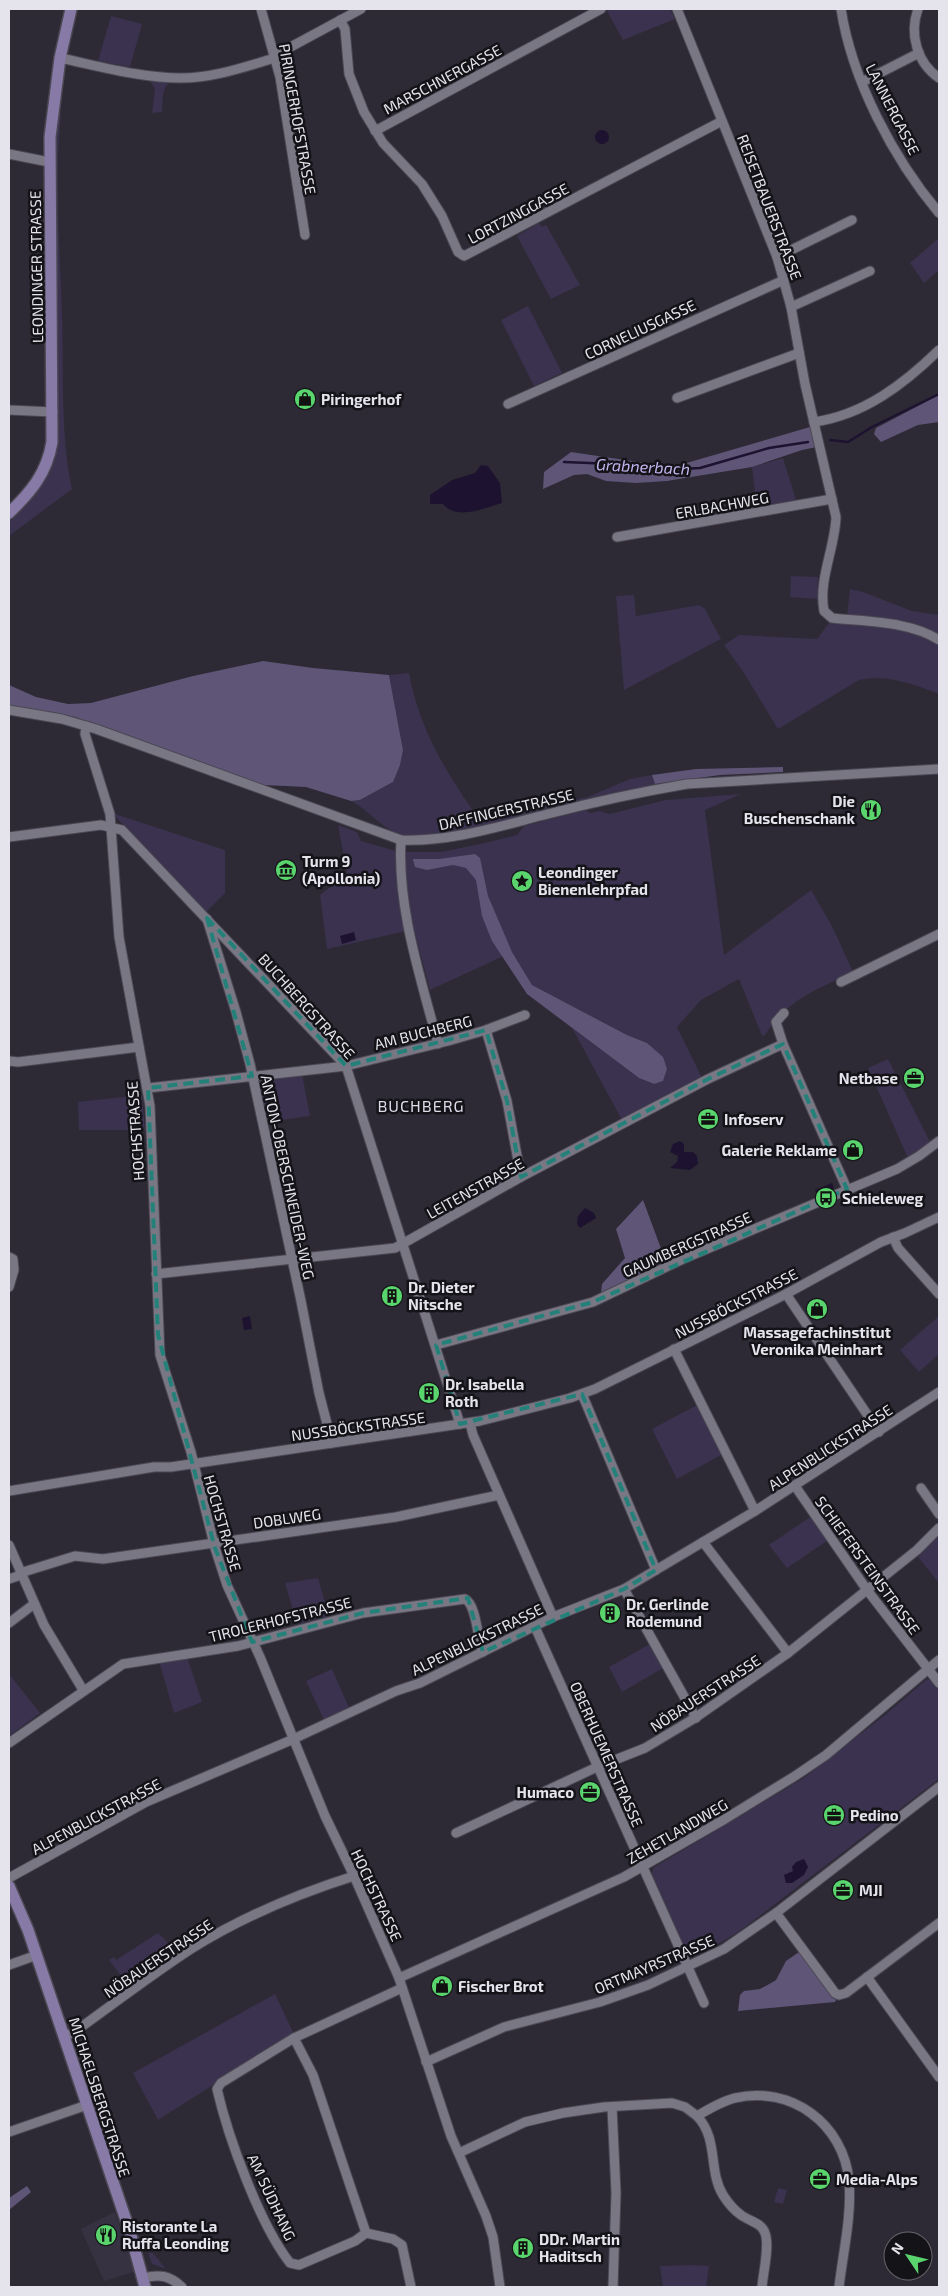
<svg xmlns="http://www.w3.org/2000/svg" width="948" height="2296" font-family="'Exo 2',sans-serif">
<rect width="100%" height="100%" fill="#2d2a35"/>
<path fill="#363242" d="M115 2212 134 2272 104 2281 81 2229Z"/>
<g fill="#3a324e">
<path d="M611 9H670L675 19 623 40 607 11Z"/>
<path d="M111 16 142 24 130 67 98 61Z"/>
<path d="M149 79 172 81C161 86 163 101 162 112L152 113 155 89Z"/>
<path d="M61 113C54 179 60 248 62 314 64 371 60 433 72 489L9 536V521C45 485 54 475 58 423L55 124Z"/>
<path d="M544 221 580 285 551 299 517 236 539 223 542 227 546 225Z"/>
<path d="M939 238V270L924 283 910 263Z"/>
<path d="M528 306 562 373 534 386 501 320Z"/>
<path d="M783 458 796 500 757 508 752 467Z"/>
<path d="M791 576 818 577 817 599 790 597Z"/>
<path d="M850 589 863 592 912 611 939 615V636C914 619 877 620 847 616Z"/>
<path d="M634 595 636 616 699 605 705 609 721 639 624 690 616 596Z"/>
<path d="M834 622C869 625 910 624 939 645V694C914 684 886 674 859 680L778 729 744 673 724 645 739 635 817 639 829 623Z"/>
<path d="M409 673C420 732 447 773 480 821L588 797 630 779 652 775 655 784C611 795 568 806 525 816 495 824 430 845 401 835 382 829 369 810 351 801L360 800 393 782 403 750 389 675Z"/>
<path d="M741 794 705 810 724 955 811 890 832 926 853 972C817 990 787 999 765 1035L762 1036 739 979 701 1000 677 1027 702 1078 622 1120 572 1028 639 1078 653 1084 663 1081 667 1069 647 1043 627 1035 532 985 512 952 430 990 408 907 405 852H441L485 843 517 835 524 826 586 810 590 813 599 811 610 814 666 800Z"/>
<path d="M112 813 225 850V893L206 912Z"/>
<path d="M338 825 357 832 361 841 396 851 400 905 406 931 327 949 320 895 347 874Z"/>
<path d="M888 1059 930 1142 908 1158 868 1068Z"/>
<path d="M302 1074 310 1116 266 1122 257 1083 259 1080Z"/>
<path d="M142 1095 145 1130H79L78 1102Z"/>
<path d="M939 1316V1354L919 1372 900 1350Z"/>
<path d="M697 1405 723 1454 677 1479 652 1429Z"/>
<path d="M810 1517 827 1541 787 1568 769 1545Z"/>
<path d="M939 1535V1583L918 1557Z"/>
<path d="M318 1578 329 1616 297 1624 285 1583Z"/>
<path d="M650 1644 663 1668 622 1692 609 1667Z"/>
<path d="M187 1657 202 1702 174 1713 159 1661Z"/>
<path d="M332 1669 350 1710 325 1722 306 1681Z"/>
<path d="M9 1674 40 1713 9 1736Z"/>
<path d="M927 1679 932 1681 939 1690V1779L737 1933 696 1956 688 1955 652 1874 653 1868 802 1779 885 1715Z"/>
<path d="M158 1933 179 1953 130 1988 109 1960 114 1957 116 1960Z"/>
<path d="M275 1994 293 2032 290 2036 158 2120 133 2073Z"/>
<path d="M778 2188 787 2190 783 2204 774 2202Z"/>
<path d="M148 2253H153L166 2269 152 2264Z"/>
<path d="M692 2265 709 2266 706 2287H663L660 2266Z"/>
</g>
<g fill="#5e5577">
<path d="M939 395V422L918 425 881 442 874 434 876 428Z"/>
<path d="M810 427 817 447 802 450 752 467 667 481 636 483 606 481 587 474 574 475 543 489 544 472 571 452 659 465 683 464Z"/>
<path d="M263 661 313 668 389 675 403 750 400 765 393 782 360 800 351 801 306 787 263 785 75 717 9 706V685L36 697 68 704 91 703 193 676Z"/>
<path d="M783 767V772L720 775 655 784 652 775 696 769Z"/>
<path d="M475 854 480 858 488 896 512 952 532 985 627 1035 647 1043 663 1057 667 1069 663 1081 654 1084 639 1078 527 994 492 941 482 916 476 880 466 868 453 865 427 870 415 867 413 859H439Z"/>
<path d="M643 1200 666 1262 601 1293 602 1284 625 1258 616 1229Z"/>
<path d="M799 1952 836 2000 835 2002 738 2011 740 1995 744 1991 760 1989 771 1983 776 1980 786 1961Z"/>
<path d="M27 2186 31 2192 9 2210V2198Z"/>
</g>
<g fill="#1d1330">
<circle cx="602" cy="137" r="7"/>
<path d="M481 465 488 466 500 483 502 503C484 508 457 521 443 504H430V495L452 480 475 473Z"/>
<path d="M354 932 356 940 342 944 340 936Z"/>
<path d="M680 1141 684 1144V1152H693L697 1156 698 1164 690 1170 670 1168 677 1162 678 1156 670 1152 673 1144Z"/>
<path d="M832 1183 834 1189 818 1196 815 1190Z"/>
<path d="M585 1208 594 1213 596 1218 580 1228 577 1224 578 1216Z"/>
<path d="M250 1316 252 1329 244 1330 242 1318Z"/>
<path d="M804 1859 808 1867 804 1875 792 1883H786L784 1875 793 1871 792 1867 796 1862Z"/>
</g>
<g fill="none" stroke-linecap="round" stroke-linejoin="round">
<g stroke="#1d1330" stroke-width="2.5">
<path d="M830 440 848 442 872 427 939 394"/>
<path d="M564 462 614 464 664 470 700 468 769 448 808 442"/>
</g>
<g stroke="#4b4853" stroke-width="11">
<g id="street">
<path d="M261 9 280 77 305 235"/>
<path d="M677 9 777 257 791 307 805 384 836 517C835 548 818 580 824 611L832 618C867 622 910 621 939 640"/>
<path d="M841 9C852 80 893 158 939 213"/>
<path d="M918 9C909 34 917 63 939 78"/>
<path d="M340 20 345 29 349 74 364 112 383 143 422 184 442 216 458 252 464 256 722 121"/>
<path d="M274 53 285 50 361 9"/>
<path d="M60 58C99 66 141 78 181 78 214 78 244 67 275 58"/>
<path d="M862 82 919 53"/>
<path d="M375 131 601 9"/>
<path d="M9 154 49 162"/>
<path d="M777 257 852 220"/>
<path d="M791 307 870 271"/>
<path d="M677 398 799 353"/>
<path d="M508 404 784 280"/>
<path d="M9 410 53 412"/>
<path d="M814 422C864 415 904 384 939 350"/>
<path d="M617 537 832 499"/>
<path d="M9 710 62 719 96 729 401 840C451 842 500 826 548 814 594 802 640 792 687 784L939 769"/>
<path d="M86 726 85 734 110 814 119 937 150 1106 160 1355 191 1452 215 1548 227 1585 260 1657 325 1816 354 1876 399 1978 451 2136 486 2216 493 2237 500 2287"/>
<path d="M9 837 101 825 122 830 346 1066 460 1424"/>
<path d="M401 840C397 909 421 978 438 1044"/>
<path d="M207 919 236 1012 250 1064 301 1301 319 1393 332 1443"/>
<path d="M841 982 939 934"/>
<path d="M784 1013 776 1022 783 1044 847 1189"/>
<path d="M486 1030 507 1101 521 1177"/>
<path d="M9 1061 18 1062 139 1047"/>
<path d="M148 1088 346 1066 448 1041 486 1030 525 1015"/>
<path d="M893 1237 898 1248 939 1294"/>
<path d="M9 1257 13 1259 14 1270 9 1287"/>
<path d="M156 1274 395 1248 521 1177 708 1079 783 1044"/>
<path d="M786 1294 879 1432"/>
<path d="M436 1345 593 1302 683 1259 897 1169 919 1156 939 1141"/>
<path d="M674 1349 755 1511"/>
<path d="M582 1394 656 1570"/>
<path d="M470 1423 473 1435 553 1617"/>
<path d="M795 1486 867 1590 939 1683"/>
<path d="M921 1488 939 1514"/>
<path d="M9 1491 154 1467H171L480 1421 570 1398 595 1389 786 1294 881 1242 905 1233 939 1217"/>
<path d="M703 1542 788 1653"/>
<path d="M9 1545 44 1625 83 1690"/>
<path d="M20 1573 75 1556 103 1559 396 1517 499 1495"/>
<path d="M9 1579 21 1575"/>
<path d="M624 1589 696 1718"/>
<path d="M9 1623 34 1604"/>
<path d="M535 1627 704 2003"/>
<path d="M9 1743 123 1664 238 1646 363 1613 465 1599C477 1605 477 1639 483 1652"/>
<path d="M456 1833 597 1767 645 1748 695 1718 788 1653 917 1550 939 1528"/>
<path d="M9 1878 146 1802 289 1741 396 1691 420 1683 553 1617 624 1589 755 1511 939 1392"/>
<path d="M776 1913 835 1993 839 1995 846 1993 939 1923"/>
<path d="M9 1965 37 1955"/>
<path d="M867 1977 939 2077"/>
<path d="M399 1978 624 1877 725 1819 795 1776 826 1755 939 1660"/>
<path d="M64 2036 73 2033C112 2005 151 1975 191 1949 242 1917 297 1894 354 1876"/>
<path d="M294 2038 313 2075 366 2233"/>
<path d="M426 2062 504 2027 600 2002 648 1985 724 1949 776 1913 939 1787"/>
<path d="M612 2107 616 2193 613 2287"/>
<path d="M697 2116C719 2139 708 2171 723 2195 728 2203 734 2210 741 2215 749 2221 762 2223 765 2233 770 2246 763 2273 762 2287"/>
<path d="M9 2132 87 2105"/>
<path d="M459 2153 525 2122 563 2113 604 2107 672 2103 685 2107 697 2116C709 2109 722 2101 735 2098 791 2085 844 2124 849 2181 852 2215 843 2253 839 2287"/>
<path d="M366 2233 355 2241 299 2265 290 2263C260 2225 228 2137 217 2089L221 2083 294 2038 402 1988"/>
<path d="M366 2233 393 2239 402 2245 411 2287"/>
<path d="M143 2278C159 2274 169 2275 182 2287"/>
</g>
</g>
<g stroke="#4b4853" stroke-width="14">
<g id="secondary">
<path d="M9 513C31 492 47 473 52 442L50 137 60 58 71 9"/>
<path d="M9 1886 28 1930 130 2232 145 2287"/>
</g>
</g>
<use href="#street" stroke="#7a7785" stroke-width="9"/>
<use href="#secondary" stroke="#877aa6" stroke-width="11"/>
</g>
<path fill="none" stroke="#24817a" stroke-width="4" stroke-dasharray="10 6" stroke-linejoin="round" d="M207 918 346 1066 486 1030 507 1101 521 1177 708 1079 783 1044 847 1189 593 1302 436 1345 460 1424 582 1394 656 1570 624 1589 483 1652 468 1598 363 1613 252 1642 215 1548 158 1335 148 1088 252 1076Z"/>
<defs>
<g id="shop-disc" transform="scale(1.125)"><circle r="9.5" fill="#5ad56e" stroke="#141318"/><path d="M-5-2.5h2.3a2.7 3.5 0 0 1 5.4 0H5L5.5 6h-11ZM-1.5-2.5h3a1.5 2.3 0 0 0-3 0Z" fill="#111"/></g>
<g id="restaurant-disc" transform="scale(1.125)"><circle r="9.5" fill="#5ad56e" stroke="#141318"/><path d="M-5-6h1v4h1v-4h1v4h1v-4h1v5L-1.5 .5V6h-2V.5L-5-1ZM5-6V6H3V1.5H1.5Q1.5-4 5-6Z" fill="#111"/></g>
<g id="museum-disc" transform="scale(1.125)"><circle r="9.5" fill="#5ad56e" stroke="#141318"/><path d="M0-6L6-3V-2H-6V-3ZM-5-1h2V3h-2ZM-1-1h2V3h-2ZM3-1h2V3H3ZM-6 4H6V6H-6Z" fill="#111"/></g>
<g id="sight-disc" transform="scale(1.125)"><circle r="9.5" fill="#5ad56e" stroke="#141318"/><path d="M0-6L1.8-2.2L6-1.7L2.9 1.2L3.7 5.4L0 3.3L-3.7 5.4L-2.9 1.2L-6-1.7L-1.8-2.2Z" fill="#111"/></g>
<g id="office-disc" transform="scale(1.125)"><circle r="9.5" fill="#5ad56e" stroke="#141318"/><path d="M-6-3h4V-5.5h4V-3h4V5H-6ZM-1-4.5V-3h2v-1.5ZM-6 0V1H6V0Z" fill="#111"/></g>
<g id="bus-disc" transform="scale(1.125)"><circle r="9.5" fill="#5ad56e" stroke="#141318"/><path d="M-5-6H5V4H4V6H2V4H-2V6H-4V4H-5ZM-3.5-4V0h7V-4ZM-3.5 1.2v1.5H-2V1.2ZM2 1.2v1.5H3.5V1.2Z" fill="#111"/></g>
<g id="building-disc" transform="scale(1.125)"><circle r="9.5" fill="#5ad56e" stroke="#141318"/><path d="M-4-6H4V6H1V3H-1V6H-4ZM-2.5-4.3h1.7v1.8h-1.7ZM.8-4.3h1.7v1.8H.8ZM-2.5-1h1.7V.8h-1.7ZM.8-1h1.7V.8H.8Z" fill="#111"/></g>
</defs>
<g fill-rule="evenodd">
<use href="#shop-disc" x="305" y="399"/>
<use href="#restaurant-disc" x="871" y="810"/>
<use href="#museum-disc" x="286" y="870"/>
<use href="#sight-disc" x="522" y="881"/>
<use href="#office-disc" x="914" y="1078"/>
<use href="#office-disc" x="708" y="1119"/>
<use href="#shop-disc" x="853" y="1150"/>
<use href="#bus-disc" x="826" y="1198"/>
<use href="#building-disc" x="392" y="1296"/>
<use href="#shop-disc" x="817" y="1309"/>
<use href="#building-disc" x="429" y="1393"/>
<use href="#building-disc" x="610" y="1613"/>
<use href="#office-disc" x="590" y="1792"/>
<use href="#office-disc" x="834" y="1815"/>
<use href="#office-disc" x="843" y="1890"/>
<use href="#shop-disc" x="442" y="1986"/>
<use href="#office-disc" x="820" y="2179"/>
<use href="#restaurant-disc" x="106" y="2235"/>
<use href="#building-disc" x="523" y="2248"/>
</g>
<g text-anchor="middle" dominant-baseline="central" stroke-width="5" stroke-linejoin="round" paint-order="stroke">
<g font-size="15" fill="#e5e3eb" stroke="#141318">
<text transform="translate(442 79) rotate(-28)">MARSCHNERGASSE</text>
<text transform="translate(893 109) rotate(63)">LANNERGASSE</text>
<text transform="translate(298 119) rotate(80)">PIRINGERHOFSTRASSE</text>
<text transform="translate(770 207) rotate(69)">REISETBAUERSTRASSE</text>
<text transform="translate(518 213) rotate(-28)">LORTZINGGASSE</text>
<text transform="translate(36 267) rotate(-91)">LEONDINGER STRASSE</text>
<text transform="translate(640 329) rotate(-25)">CORNELIUSGASSE</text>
<text transform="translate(722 505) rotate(-10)">ERLBACHWEG</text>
<text transform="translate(506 809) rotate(-13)">DAFFINGERSTRASSE</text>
<text transform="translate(307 1006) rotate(48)">BUCHBERGSTRASSE</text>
<text transform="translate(423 1032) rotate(-14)">AM BUCHBERG</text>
<text transform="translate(135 1131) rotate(-94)">HOCHSTRASSE</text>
<text transform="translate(288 1177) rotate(78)">ANTON-OBERSCHNEIDER-WEG</text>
<text transform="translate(475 1188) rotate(-29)">LEITENSTRASSE</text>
<text transform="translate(687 1244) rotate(-24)">GAUMBERGSTRASSE</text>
<text transform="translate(736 1303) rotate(-27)">NUSSBÖCKSTRASSE</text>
<text transform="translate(358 1426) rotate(-8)">NUSSBÖCKSTRASSE</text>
<text transform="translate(830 1447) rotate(-33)">ALPENBLICKSTRASSE</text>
<text transform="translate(287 1518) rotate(-8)">DOBLWEG</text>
<text transform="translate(223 1523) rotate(74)">HOCHSTRASSE</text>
<text transform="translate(868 1565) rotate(54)">SCHIEFERSTEINSTRASSE</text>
<text transform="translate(280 1619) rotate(-14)">TIROLERHOFSTRASSE</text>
<text transform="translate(477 1639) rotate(-26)">ALPENBLICKSTRASSE</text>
<text transform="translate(705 1693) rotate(-33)">NÖBAUERSTRASSE</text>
<text transform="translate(607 1754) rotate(66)">OBERHUEMERSTRASSE</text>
<text transform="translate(96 1816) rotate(-28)">ALPENBLICKSTRASSE</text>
<text transform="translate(677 1831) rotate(-30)">ZEHETLANDWEG</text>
<text transform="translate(377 1895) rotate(65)">HOCHSTRASSE</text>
<text transform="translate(158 1958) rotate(-34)">NÖBAUERSTRASSE</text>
<text transform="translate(654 1964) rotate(-23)">ORTMAYRSTRASSE</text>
<text transform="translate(100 2097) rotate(72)">MICHAELSBERGSTRASSE</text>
<text transform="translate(272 2197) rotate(65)">AM SÜDHANG</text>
</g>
<g font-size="15" font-weight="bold" fill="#e5e3eb" stroke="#141318" text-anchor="start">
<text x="321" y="399">Piringerhof</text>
<text x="855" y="801" text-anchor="end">Die<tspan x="855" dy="17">Buschenschank</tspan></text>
<text x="302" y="861">Turm 9<tspan x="302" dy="17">(Apollonia)</tspan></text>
<text x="538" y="872">Leondinger<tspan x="538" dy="17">Bienenlehrpfad</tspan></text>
<text x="898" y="1078" text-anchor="end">Netbase</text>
<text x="724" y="1119">Infoserv</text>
<text x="837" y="1150" text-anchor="end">Galerie Reklame</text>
<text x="842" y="1198">Schieleweg</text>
<text x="408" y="1287">Dr. Dieter<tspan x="408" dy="17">Nitsche</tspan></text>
<text x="817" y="1332" text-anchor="middle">Massagefachinstitut<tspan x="817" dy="17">Veronika Meinhart</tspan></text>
<text x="445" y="1384">Dr. Isabella<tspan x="445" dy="17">Roth</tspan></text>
<text x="626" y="1604">Dr. Gerlinde<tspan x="626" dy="17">Rodemund</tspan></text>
<text x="574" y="1792" text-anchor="end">Humaco</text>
<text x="850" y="1815">Pedino</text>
<text x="859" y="1890">MJI</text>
<text x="458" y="1986">Fischer Brot</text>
<text x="836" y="2179">Media-Alps</text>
<text x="122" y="2226">Ristorante La<tspan x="122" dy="17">Ruffa Leonding</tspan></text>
<text x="539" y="2239">DDr. Martin<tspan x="539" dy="17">Haditsch</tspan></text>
</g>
<g font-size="16" font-style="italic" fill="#c6b6f2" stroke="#141318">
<text transform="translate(643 466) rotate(3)">Grabnerbach</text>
</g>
<g font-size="16" letter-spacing="1" fill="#dddae9" stroke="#141318">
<text x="421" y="1105">BUCHBERG</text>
</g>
</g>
<rect width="948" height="2296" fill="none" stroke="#e5e3eb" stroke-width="20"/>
<g transform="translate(908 2256) rotate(305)"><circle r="24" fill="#141318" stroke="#68666c"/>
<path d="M0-4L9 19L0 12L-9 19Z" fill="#5ad56e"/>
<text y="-8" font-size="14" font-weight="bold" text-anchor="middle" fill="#e5e3eb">N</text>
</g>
</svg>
